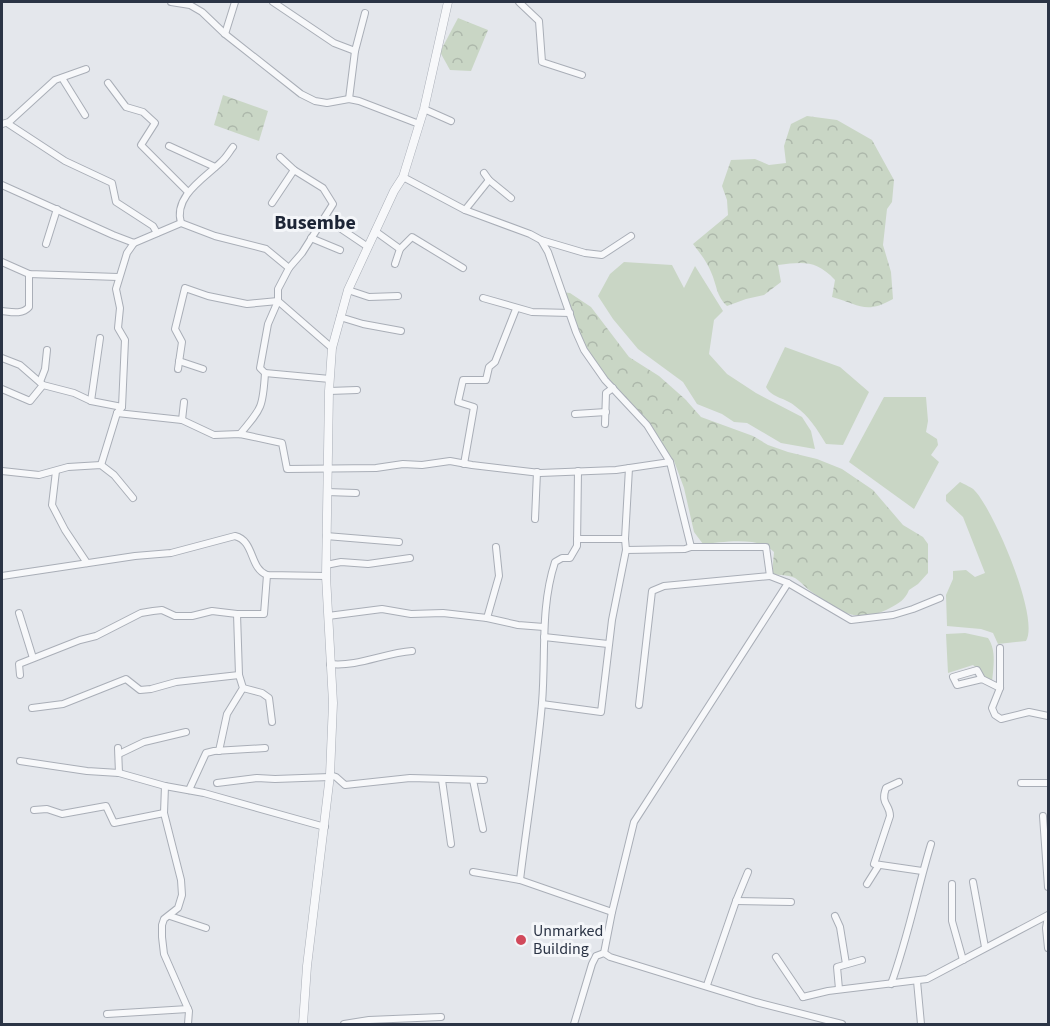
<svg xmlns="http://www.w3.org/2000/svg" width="1050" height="1026" font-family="'Source Sans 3',sans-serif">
<defs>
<pattern id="forest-crowns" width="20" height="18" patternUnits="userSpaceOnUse" patternTransform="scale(1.5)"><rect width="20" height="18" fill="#c9d6c5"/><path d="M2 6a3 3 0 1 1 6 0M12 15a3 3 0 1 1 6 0" fill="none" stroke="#adb8ab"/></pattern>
</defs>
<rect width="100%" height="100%" fill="#e4e7ec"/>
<g fill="#c9d6c5">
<path d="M624 262 672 265 684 288 695 266 723 311 714 320 709 354 727 374 756 393 802 417 811 431 815 449 781 443 747 423 734 422 722 414 697 404 683 382 638 349 613 319 598 296 610 274Z"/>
<path d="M785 347 840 367 869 392 843 445 826 444C817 429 809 416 795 406 786 398 772 398 766 387Z"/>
<path d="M884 397H926L928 421 926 432 937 439 938 445 931 455 939 462 914 509 849 462Z"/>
<path d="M960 482C965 485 972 487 975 491 994 511 1040 618 1026 641L998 644 993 633 981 629 947 626 946 595 953 579V571L966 570 975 577 985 573 963 517 946 501V495Z"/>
<path d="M965 633 988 638C997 651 993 668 992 684L983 680 980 671 973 665 948 673 946 634Z"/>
</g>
<g fill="url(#forest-crowns)">
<path d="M458 18 488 30 471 71 450 70 440 52Z"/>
<path d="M223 95 268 111 259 141 214 125Z"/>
<path d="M807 116 837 120 872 140 894 180 892 202 887 209 883 245 891 272 893 299C865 315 859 304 832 297L835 280C816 260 804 262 778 265L781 282 764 295 746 299 727 306C716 296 717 285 711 272 707 262 700 253 693 244L728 215 727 200 722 186 731 160 755 159 769 165 786 163 784 146 791 124Z"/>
<path d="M559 292 570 293 591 307 629 357 659 376 685 399 701 417 753 436 768 445 788 452 817 459 842 469 873 490 903 525 923 537 928 544V573L918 584 909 590C905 600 899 603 890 608 856 626 837 610 809 590 805 587 800 581 795 578 789 575 779 575 772 574L774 552C760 536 723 542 703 544L694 532 684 488 674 461 646 423 598 370 568 314Z"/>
</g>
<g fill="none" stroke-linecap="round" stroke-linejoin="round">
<g stroke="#a9aeb7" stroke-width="8">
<g id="minor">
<path d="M171 2 190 5 202 12 225 34 301 94 315 101 327 103 349 99 359 101 419 124"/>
<path d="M273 2 334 43 355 51"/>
<path d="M519 2 539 21 542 62 582 75"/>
<path d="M225 34 235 2"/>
<path d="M62 78 85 115"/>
<path d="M108 83 126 107 143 112 155 123 141 145 188 192"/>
<path d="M349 99 355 51 365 13"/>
<path d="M424 109 451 121"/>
<path d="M7 123 65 161 112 183 116 202 153 226 157 233"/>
<path d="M2 124 9 122 55 80 86 69"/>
<path d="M169 146 215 167"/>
<path d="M484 173 489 180 511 198"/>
<path d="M403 177 465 210 530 234 541 240 548 252 576 332 584 350 605 380 647 425 670 462 691 547"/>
<path d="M2 185 113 235 134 243 181 223 215 236 266 249 289 268"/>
<path d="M272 203 294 170"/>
<path d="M465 210 489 180"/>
<path d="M325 218 368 247"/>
<path d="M181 223C173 196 205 178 221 162 226 158 229 152 233 147"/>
<path d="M375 231 400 249"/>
<path d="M311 238 340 250"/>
<path d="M541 240 585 253 602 255 631 236"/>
<path d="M46 244 57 209"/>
<path d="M2 262 29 274 118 277"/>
<path d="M395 264 400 249 412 237 463 268"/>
<path d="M348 290 369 297 398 296"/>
<path d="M483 298 532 312 570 313"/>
<path d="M2 311C11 312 22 315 29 307V274"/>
<path d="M340 317 363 324 401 331"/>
<path d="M2 358 20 365 43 385 74 393 91 401 122 407"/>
<path d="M179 361 203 369"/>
<path d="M178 369 182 342 175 329 185 288 208 296 247 304 278 301 332 348"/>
<path d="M265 373 330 379"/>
<path d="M40 382 45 369 47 350"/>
<path d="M2 389 30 401 43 385"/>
<path d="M329 391 357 390"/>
<path d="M91 401 100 338"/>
<path d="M117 413 182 420 214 435 240 434 282 443 287 469 376 468 403 464 422 465 450 461 472 465 540 473 616 470 670 462"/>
<path d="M575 414 606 412"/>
<path d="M182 420 184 402"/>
<path d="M605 424 606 393 613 388"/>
<path d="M240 434C262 408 263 407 265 373L260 368 268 324 278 301V289L289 268 302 253 333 204 323 188 294 170 280 157"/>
<path d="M464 464 474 407 458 402 463 380H486L489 367 495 362 516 309"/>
<path d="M101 465 117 413 122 407 125 340 118 328 120 308 116 289 127 253 134 243"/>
<path d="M2 471 39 475 68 467 101 465 114 475 133 498"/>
<path d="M56 471 52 505 65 530 87 563"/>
<path d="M327 492 356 493"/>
<path d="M535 519 537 472"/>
<path d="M326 536 399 542"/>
<path d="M577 539H625"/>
<path d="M626 550 685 549 691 547H766L770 576 788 583 851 620 893 615 913 609 940 598"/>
<path d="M326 565 341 562 368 564 410 558"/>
<path d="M2 576 135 556 171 553 235 536C255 541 249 568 267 575L326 576"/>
<path d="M19 613 33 658"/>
<path d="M328 616 382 609 411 614 443 613 487 618 518 625 544 627"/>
<path d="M487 618 499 576 496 547"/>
<path d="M544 637 608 644"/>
<path d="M1000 648V688L992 708 995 715 1001 719 1029 712 1048 716"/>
<path d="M330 664C358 667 384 653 412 651"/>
<path d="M20 675 19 664 80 640 96 636 141 613 153 611 162 610 175 616H192L212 611 237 614H264L267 575"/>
<path d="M982 679 977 670 953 677 957 685 982 679 1000 688"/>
<path d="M243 688 262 693 269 698 272 722"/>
<path d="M542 704 601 712 612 620 626 550 625 539 629 468"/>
<path d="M639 705 652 591 664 586 770 576"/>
<path d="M32 708 63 704 126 679 140 690 151 689 176 682 239 675"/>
<path d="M118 748 119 773"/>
<path d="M219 751 227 714 243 688 239 675 237 614"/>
<path d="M119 754 144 742 186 732"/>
<path d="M20 761 87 771 119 773 165 786 204 793 325 827"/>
<path d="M330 775 336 777 345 785 410 778 484 780"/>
<path d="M442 780 451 844"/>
<path d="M473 780 483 829"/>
<path d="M899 782 886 788C880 804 890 804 890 816L874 864 922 871"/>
<path d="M217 783 257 778 275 779 330 777"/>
<path d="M1021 783H1048"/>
<path d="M165 786 164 813 181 880 182 895 178 908 164 919 162 925V937L164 954 189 1011 188 1024"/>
<path d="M189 790 206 753 214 751 265 748"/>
<path d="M34 810 47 809 62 814 106 806 114 823 164 813"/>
<path d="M1043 816 1048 887"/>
<path d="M473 872 520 880 612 912"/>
<path d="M520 880C527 821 537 762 542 703 546 655 540 608 555 562L562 558H570L577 546 578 471"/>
<path d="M973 882 985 947"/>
<path d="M867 884 879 865"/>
<path d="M952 884V921L963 960"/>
<path d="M736 901 791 902"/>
<path d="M170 916 206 928"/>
<path d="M835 916 840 927 846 964"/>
<path d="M1048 916 1046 928 1048 948"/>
<path d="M604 953 612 912 634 822 788 583"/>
<path d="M776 957 803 997"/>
<path d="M917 981 921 1024"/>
<path d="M891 984C908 938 917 890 931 844"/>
<path d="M707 985 736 901 748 872"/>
<path d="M839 989 837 967 862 960"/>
<path d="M803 997 828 991 927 979 1048 915"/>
<path d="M107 1014 188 1009"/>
<path d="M344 1024 369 1020 441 1017"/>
<path d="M574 1024 592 964 596 956 604 953 610 957 756 1002 842 1024"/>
</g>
</g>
<g stroke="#a9aeb7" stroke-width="9">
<path id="tertiary" d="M303 1024 307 966 330 775 333 703 326 576 329 391 332 348 348 290 394 191 403 177 424 109 448 2"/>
</g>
<use href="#minor" stroke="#f7f8fa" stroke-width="6"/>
<use href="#tertiary" stroke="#f7f8fa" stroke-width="8"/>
</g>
<circle fill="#d1495b" stroke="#f4f6f9" stroke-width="2" cx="521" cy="940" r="6"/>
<g text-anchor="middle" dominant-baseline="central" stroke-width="6" stroke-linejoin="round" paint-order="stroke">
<g font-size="16" fill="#2b3445" stroke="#f4f6f9" text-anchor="start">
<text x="533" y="931">Unmarked<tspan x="533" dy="18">Building</tspan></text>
</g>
<g font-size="20" font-weight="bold" fill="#1d2536" stroke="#f4f6f9">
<text x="315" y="223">Busembe</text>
</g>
</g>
<rect width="1050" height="1026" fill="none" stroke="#2b3445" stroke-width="6"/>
</svg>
